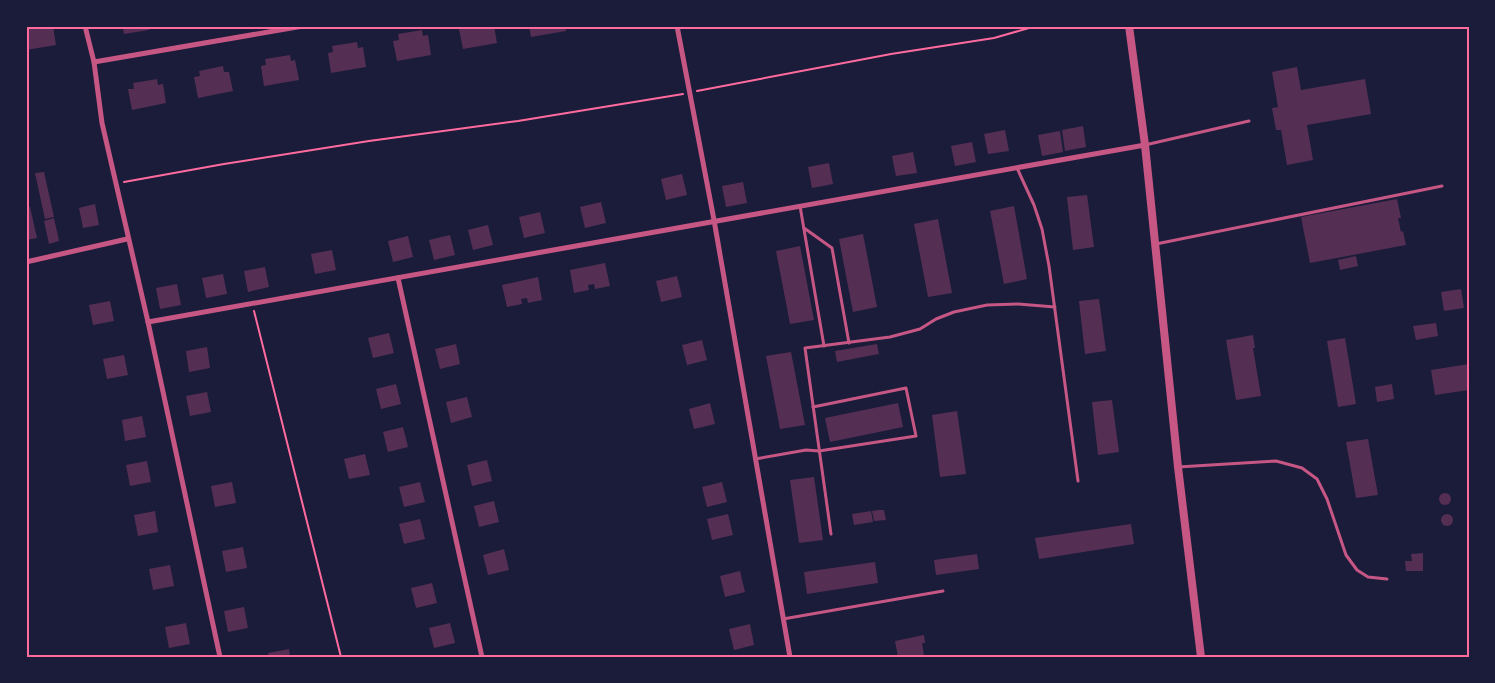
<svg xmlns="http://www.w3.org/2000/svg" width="1495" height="683" font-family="Manrope,sans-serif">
<rect width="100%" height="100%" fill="#1b1b3a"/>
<g fill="#542f53">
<path d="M26 26H53L56 45 26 50Z"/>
<path d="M118 26H148L149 30 124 34 123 28 119 29Z"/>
<path d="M464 26H494L497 43 463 49 459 29 465 28Z"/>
<path d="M529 26H565L566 31 531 37Z"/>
<path d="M422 30 423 36 428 35 431 55 397 61 393 41 399 40 398 34Z"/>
<path d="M357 42 358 48 363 47 366 67 331 73 328 53 333 52 332 46Z"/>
<path d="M290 55 291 61 295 60 299 80 264 86 261 66 266 65 265 59Z"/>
<path d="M223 66 224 72H229L233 91 198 98 194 77 200 76 199 71Z"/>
<path d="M1297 67 1301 90 1365 79 1371 114 1307 125 1313 160 1287 165 1281 130H1276L1272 108 1278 107 1272 72Z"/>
<path d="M157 79 158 85 163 84 166 103 132 110 128 89H134L133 83Z"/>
<path d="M1083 126 1086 147 1065 151 1062 130Z"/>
<path d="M1005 130 1009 151 988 154 984 134Z"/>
<path d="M1060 131 1063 152 1042 156 1038 135Z"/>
<path d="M972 142 976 162 955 166 951 146Z"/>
<path d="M913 152 917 173 896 176 892 156Z"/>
<path d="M829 163 833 184 812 188 808 167Z"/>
<path d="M44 172 54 217 45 219 35 173Z"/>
<path d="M682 174 687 195 666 200 661 179Z"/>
<path d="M743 182 747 203 726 207 722 186Z"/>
<path d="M1087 195 1094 247 1073 250 1067 197Z"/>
<path d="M1397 199 1401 218H1398L1401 232 1403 231 1406 245 1310 263 1301 217Z"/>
<path d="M601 202 606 223 585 228 580 207Z"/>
<path d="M95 204 99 225 83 228 79 208Z"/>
<path d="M1014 206 1027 279 1004 284 990 211Z"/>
<path d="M30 207 37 238 26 240V208Z"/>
<path d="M540 212 545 233 524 238 519 217Z"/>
<path d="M54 218 59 241 49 244 44 221Z"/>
<path d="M938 219 952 293 928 297 914 224Z"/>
<path d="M488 225 493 245 473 250 468 230Z"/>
<path d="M863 234 877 307 853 312 839 239Z"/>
<path d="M450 235 455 255 434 260 429 240Z"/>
<path d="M408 236 413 257 393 262 388 241Z"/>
<path d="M800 246 814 320 790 324 776 251Z"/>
<path d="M332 250 336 270 315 274 311 254Z"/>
<path d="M1356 256 1358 266 1340 270 1338 260Z"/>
<path d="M605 263 610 286 595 289 594 284 588 285 589 290 574 293 570 270Z"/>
<path d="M265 267 269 287 248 292 244 271Z"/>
<path d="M223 274 227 294 206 298 202 278Z"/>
<path d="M677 276 682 297 661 302 656 281Z"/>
<path d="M538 277 542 300 528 303 527 298 521 299 522 304 507 307 502 285Z"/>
<path d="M177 284 181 305 160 309 156 288Z"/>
<path d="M1461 289 1464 308 1444 311 1441 292Z"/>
<path d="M1099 299 1106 351 1085 354 1079 301Z"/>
<path d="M110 301 114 321 93 325 89 305Z"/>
<path d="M1436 323 1438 336 1416 340 1413 326Z"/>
<path d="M389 333 394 353 373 358 368 338Z"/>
<path d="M1253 335 1255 348H1253L1261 396 1236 400 1226 340Z"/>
<path d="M1345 338 1356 404 1338 407 1327 341Z"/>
<path d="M702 340 707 360 687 365 682 345Z"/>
<path d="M456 344 460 364 440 369 435 349Z"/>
<path d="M877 344 879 354 837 362 835 351Z"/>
<path d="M207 347 210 368 189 372 186 351Z"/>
<path d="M791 352 805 425 780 429 766 356Z"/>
<path d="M124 355 128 375 107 379 103 359Z"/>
<path d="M1469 364V390L1435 395 1431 370Z"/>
<path d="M396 384 401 404 381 409 376 389Z"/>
<path d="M1392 384 1394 399 1377 402 1375 387Z"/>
<path d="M207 392 211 412 190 416 186 396Z"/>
<path d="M467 397 472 417 451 423 446 402Z"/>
<path d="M1112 400 1119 452 1098 455 1092 402Z"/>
<path d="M710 403 715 424 694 429 689 409Z"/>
<path d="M898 403 903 427 830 442 825 418Z"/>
<path d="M957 411 966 474 940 477 932 415Z"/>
<path d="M142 416 146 437 125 441 122 420Z"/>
<path d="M403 427 408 447 388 452 383 432Z"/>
<path d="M1368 439 1378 495 1356 498 1346 442Z"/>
<path d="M365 454 370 475 349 479 344 459Z"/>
<path d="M487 460 492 481 472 486 467 465Z"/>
<path d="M147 461 151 482 130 486 126 465Z"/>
<path d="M814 477 823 540 799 543 790 480Z"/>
<path d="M232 482 236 503 215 507 211 486Z"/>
<path d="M420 482 425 502 404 507 399 487Z"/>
<path d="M722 482 727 502 707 507 702 487Z"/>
<circle cx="1445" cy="499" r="6"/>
<path d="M494 501 499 522 479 527 474 506Z"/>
<path d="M878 510H884L886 520 874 521 872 511Z"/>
<path d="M155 511 158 532 138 536 134 515Z"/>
<path d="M871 511 873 522 854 525 852 514Z"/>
<circle cx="1447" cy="520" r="6"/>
<path d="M728 514 733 535 712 540 707 519Z"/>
<path d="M420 519 425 539 404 544 399 524Z"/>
<path d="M1131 524 1134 544 1039 559 1035 538Z"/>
<path d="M243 547 247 568 226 572 222 551Z"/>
<path d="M504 549 509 570 488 575 483 555Z"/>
<path d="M1423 553V571H1406L1405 561H1412L1411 554Z"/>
<path d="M977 554 979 569 936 575 934 560Z"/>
<path d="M875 562 878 583 807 594 804 572Z"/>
<path d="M170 565 174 586 153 590 149 569Z"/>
<path d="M740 571 745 592 725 597 720 576Z"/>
<path d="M432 583 437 603 416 608 411 588Z"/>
<path d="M244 607 248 628 228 632 224 611Z"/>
<path d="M186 623 190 644 169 648 165 627Z"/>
<path d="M450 623 455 643 434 648 429 628Z"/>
<path d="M750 624 754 645 734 650 729 629Z"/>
<path d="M924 635 925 643H922L924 656 898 657 895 641Z"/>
<path d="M289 649 290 657H269L268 653Z"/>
</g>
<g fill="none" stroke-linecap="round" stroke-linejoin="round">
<g stroke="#ff6b9d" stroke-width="2">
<path d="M697 91 891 54 994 38 1036 26"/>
<path d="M124 182 224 164 369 141 518 121 683 94"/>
<path d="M254 311 341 657"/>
</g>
<g stroke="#c65784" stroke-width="3">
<path d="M1145 145 1249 121"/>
<path d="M1017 168 1034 205 1042 229 1049 266 1078 481"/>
<path d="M800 206 824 346"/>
<path d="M804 228 832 248 849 343"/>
<path d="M1156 244 1442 186"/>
<path d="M755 459 806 450 819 451 916 436 906 388 813 407"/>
<path d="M1178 467 1276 461 1302 468 1317 479 1327 499 1346 555 1357 570 1368 577 1387 579"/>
<path d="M831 534 805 348 890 337 920 329 936 319 954 312 987 305 1018 304 1055 307"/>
<path d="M783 619 943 591"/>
</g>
<g stroke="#c65784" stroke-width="5">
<path d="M85 26 94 62 102 123 148 322 220 657"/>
<path d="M677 26 714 220 790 657"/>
<path d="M94 62 303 26"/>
<path d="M26 262 127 239"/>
<path d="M398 278 482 657"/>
<path d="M148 322 1145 145"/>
</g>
<path stroke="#c65784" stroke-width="8" d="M1129 26 1145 145 1178 467 1201 657"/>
</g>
<rect width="1495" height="683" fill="none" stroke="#1b1b3a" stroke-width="55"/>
<rect x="28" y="28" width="1440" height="628" fill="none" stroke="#ff6b9d" stroke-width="2"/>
</svg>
